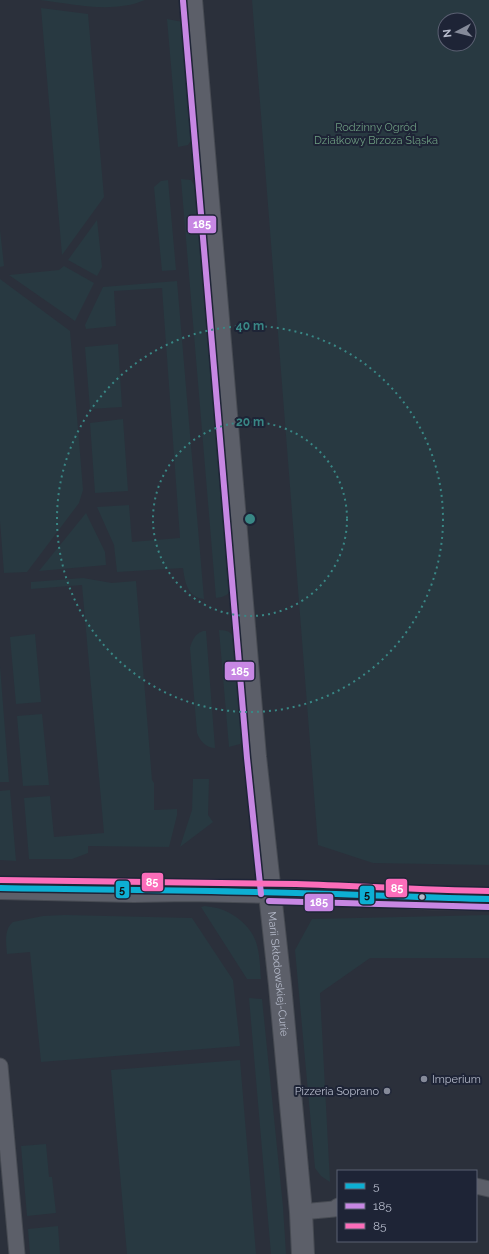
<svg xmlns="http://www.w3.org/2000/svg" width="489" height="1254" font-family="Raleway,sans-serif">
<rect width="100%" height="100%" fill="#2b303b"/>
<g fill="#283941" fill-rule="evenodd">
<path d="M40 0H145C112 14 74 4 40 0Z"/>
<path d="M252 0H489V865L373 863 318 845ZM445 20H469V44H445Z"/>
<path d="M41 8 88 14 104 197 62 255Z"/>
<path d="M167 19 183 22 192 139 188 145 178 147Z"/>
<path d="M181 179 191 180 197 190 231 589C228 596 223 597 216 598Z"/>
<path d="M168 180 176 270 162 271 154 187 161 181Z"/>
<path d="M97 220 102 267 97 276 68 260Z"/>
<path d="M0 230 4 266 0 267Z"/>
<path d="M64 266 94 283 75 321 9 275 59 270Z"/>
<path d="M0 279 70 331 83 490 79 503 27 572 4 573 0 521Z"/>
<path d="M177 281 204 599C187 597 185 582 183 568L117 572 114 545 97 507 129 505 132 542 180 538 162 288 114 291 116 326 86 329 85 325 103 287Z"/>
<path d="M118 344 122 407 90 409 85 347Z"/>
<path d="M123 419 128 491 95 493 90 423Z"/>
<path d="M86 513 105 552 106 565 39 571Z"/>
<path d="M83 578 112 583 136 581 152 780 154 783V810L177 809V815L169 847 88 846V853L72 859H29L24 798 50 796 54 837 104 833 82 585 31 589V582Z"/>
<path d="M219 630C230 630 234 634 235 645L242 737 240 744 229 747Z"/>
<path d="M203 631H206L215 748C206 748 200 741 197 733L190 648C192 640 195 634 203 631Z"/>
<path d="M35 634 41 702 16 704 10 637Z"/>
<path d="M0 666 9 782H0Z"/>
<path d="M42 714 49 785 23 786 17 716Z"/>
<path d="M193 779H209L208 815 213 822 180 847 192 810Z"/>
<path d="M10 790 16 861 0 860V791Z"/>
<path d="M205 906C209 907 214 907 217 908 233 912 251 926 256 942 260 954 260 967 261 979H247L201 907Z"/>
<path d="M65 915 192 918 233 980 240 1046 41 1062 30 952 7 954C6 943 4 929 13 922L43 916Z"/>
<path d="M489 915V958H370L320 993 330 1182 321 1176 315 1168 295 950 312 919Z"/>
<path d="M249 998 262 999 283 1207 286 1254H271Z"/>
<path d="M240 1060 256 1254H127L111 1070Z"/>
<path d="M46 1144 49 1177H52L56 1213 27 1216 21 1146Z"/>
<path d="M58 1226 60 1254H30L28 1229Z"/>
</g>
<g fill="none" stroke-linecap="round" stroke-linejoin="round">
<g stroke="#474b53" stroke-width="17">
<g id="service">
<path d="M0 1066 17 1254"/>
<path d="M476 1186 489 1189"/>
<path d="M301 1212 334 1209 338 1206"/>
</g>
</g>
<g stroke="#474b53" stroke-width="24">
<g id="minor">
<path id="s1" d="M191 0 255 757 280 985 301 1212 303 1254"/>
<path d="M0 888 134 891 189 890 360 894 422 898 489 899"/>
</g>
</g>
<use href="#service" stroke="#5c5f69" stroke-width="15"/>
<use href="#minor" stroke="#5c5f69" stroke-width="22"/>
<g stroke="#1e2436" stroke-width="9">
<path id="bus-1" d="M0 888C99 890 197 890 296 893 360 894 425 898 489 899"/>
</g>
<g stroke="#1e2436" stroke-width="9">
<g id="bus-2">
<path d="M183 1 247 758 261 894"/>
<path d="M269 901 489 907"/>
</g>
</g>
<g stroke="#1e2436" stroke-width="9">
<path id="bus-3" d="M0 880C99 882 197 882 296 884 360 886 425 890 489 891"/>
</g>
<use href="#bus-1" stroke="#0dafd3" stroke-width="6"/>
<use href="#bus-2" stroke="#c787e3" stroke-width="6"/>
<use href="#bus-3" stroke="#fb6dba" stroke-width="6"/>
</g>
<g fill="none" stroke="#398785" stroke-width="2" stroke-dasharray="2 4">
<circle cx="250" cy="519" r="97"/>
<circle cx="250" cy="519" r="193"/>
</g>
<circle fill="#b6bbcb" stroke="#1e2436" stroke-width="1.5" cx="422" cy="897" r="3.5"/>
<g fill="#858a99" stroke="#1e2436" stroke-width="1.5">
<circle cx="424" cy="1079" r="4"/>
<circle cx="387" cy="1091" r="4"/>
</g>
<g text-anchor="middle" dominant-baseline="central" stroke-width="4" stroke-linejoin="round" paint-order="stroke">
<g font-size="11" fill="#6d9c80" stroke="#1e2436">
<text x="376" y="127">Rodzinny Ogród<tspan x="376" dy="13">Działkowy Brzoza Śląska</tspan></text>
</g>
<g font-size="11" fill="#b6bbcb" stroke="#1e2436">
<text stroke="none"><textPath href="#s1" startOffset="978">Marii Skłodowskiej-Curie</textPath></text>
</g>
<g font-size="11" fill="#b6bbcb" stroke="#1e2436" text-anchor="start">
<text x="432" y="1079">Imperium</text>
<text x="379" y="1091" text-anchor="end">Pizzeria Soprano</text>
</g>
</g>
<circle cx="250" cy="519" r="6" fill="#398785" stroke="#1e2436" stroke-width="2"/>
<g font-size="12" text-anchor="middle" font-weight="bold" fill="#398785" stroke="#1e2436" stroke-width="4" stroke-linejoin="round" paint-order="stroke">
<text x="250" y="330">40 m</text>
<text x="250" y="426">20 m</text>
</g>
<g stroke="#1e2436" stroke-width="1.5">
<rect x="187" y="215" width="30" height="19" rx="4" fill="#c787e3"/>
<rect x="224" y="661" width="31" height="20" rx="4" fill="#c787e3"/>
<rect x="141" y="872" width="23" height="20" rx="4" fill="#fb6dba"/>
<rect x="385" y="878" width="23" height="20" rx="4" fill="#fb6dba"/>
<rect x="115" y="880" width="15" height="19" rx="4" fill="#0dafd3"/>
<rect x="359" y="885" width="16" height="20" rx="4" fill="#0dafd3"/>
<rect x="304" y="893" width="30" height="19" rx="4" fill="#c787e3"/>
</g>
<g font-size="11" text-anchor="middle" font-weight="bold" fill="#fff">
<text x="202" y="228">185</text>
<text x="240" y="675">185</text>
<text x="152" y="886">85</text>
<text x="397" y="892">85</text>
<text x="319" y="906">185</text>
</g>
<g font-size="11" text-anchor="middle" font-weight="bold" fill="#111">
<text x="122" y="894">5</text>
<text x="367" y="899">5</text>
</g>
<rect x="337" y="1170" width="140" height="72" fill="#1e2436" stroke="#5b6072"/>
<rect x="345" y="1183" width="20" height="6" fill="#0dafd3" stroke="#5b6072"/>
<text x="373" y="1190" font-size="12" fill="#b6bbcb">5</text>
<rect x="345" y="1203" width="20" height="6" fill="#c787e3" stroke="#5b6072"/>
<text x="373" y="1210" font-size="12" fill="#b6bbcb">185</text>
<rect x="345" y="1223" width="20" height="6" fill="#fb6dba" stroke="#5b6072"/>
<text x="373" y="1230" font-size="12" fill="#b6bbcb">85</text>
<g transform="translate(457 32) rotate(263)"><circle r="19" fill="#1e2436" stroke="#5b6072"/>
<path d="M0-3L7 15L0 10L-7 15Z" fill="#858a99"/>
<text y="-6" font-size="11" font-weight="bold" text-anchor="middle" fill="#b6bbcb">N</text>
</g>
</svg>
